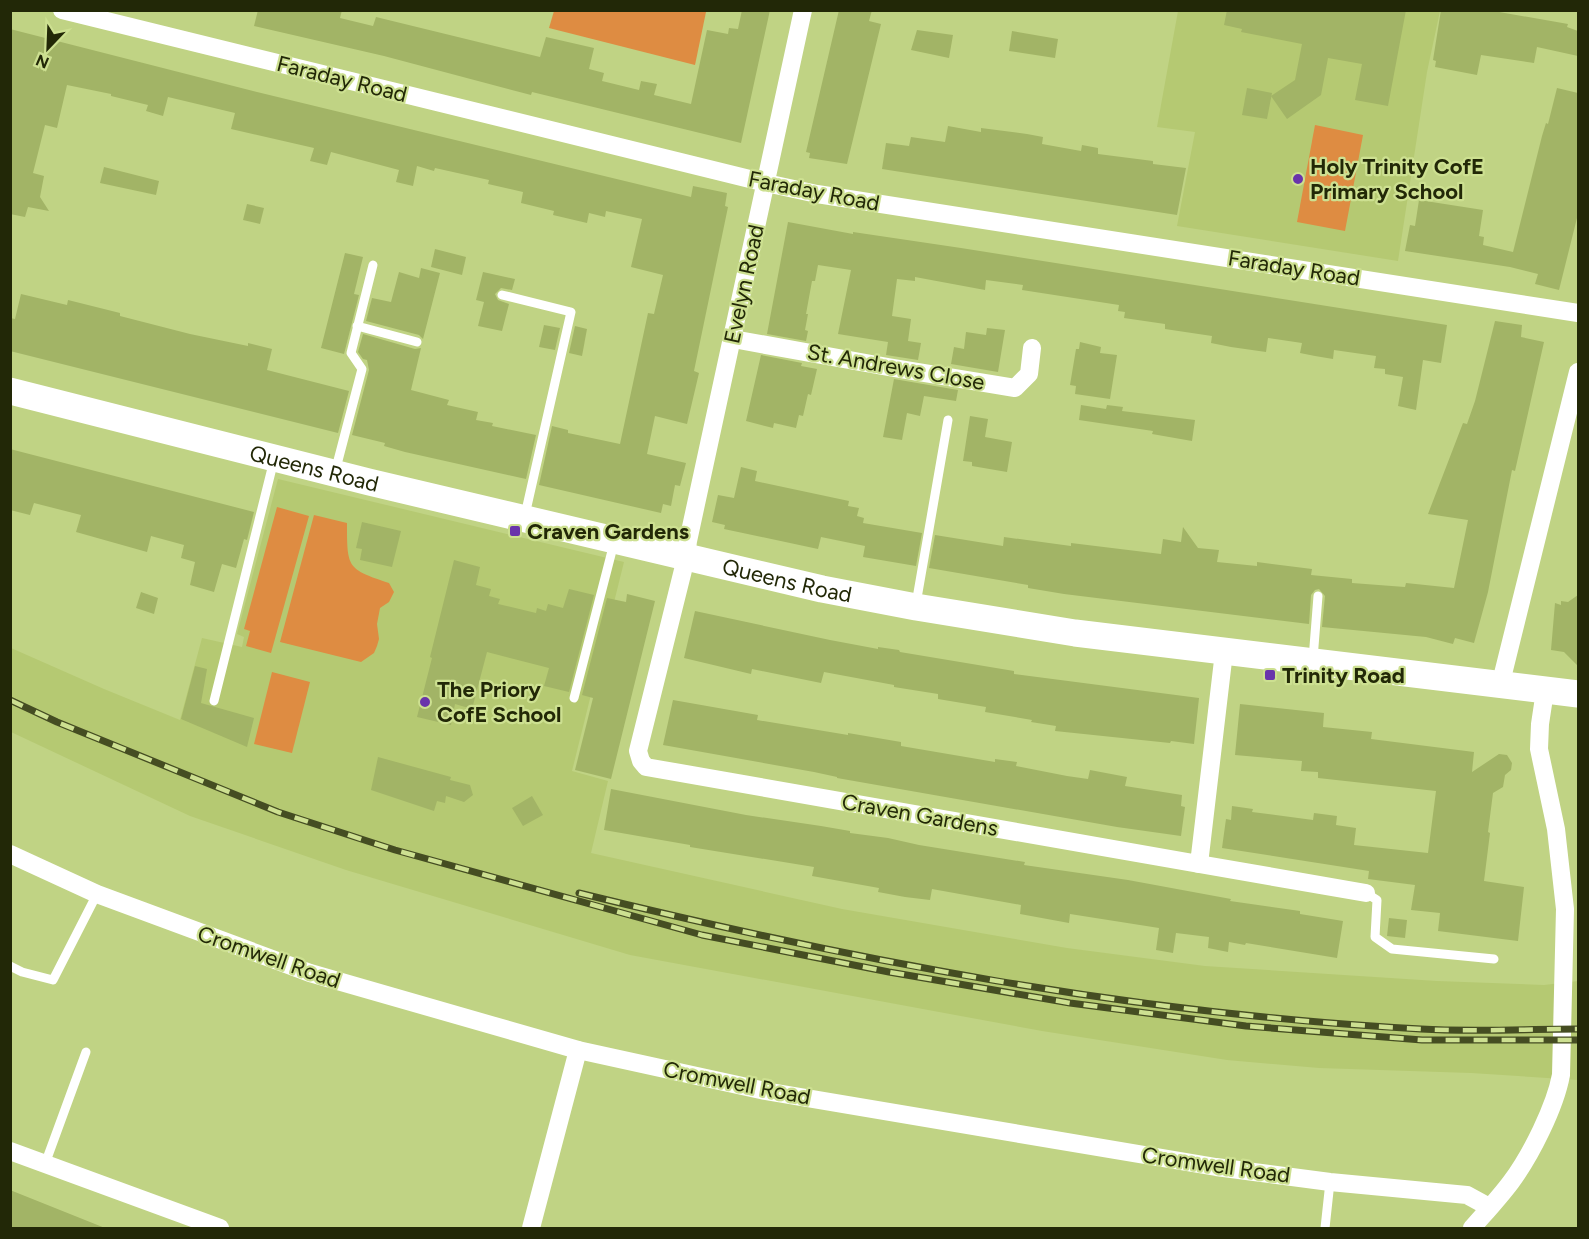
<svg xmlns="http://www.w3.org/2000/svg" width="1589" height="1239" font-family="Figtree,sans-serif">
<rect width="100%" height="100%" fill="#c0d384"/>
<g fill="#b5c972">
<path d="M1178 11H1440L1427 72 1398 261 1177 226 1195 132 1157 127Z"/>
<path d="M278 479 624 562 572 771 608 781 591 853 842 909 1067 948 1205 966 1437 981 1544 985 1578 981V1080L1471 1073 1319 1068 1227 1060 1042 1031 630 955 346 870 190 816 11 732V648L104 689 180 720 202 638 242 647 244 637 237 634Z"/>
</g>
<g fill="#de8c42">
<path d="M700 10 706 12 695 65 549 28 554 11Z"/>
<path d="M1315 125 1363 135 1345 231 1297 222Z"/>
<path d="M277 507 309 516 271 653 246 646 250 631 244 629Z"/>
<path d="M314 515 347 523C347 568 347 569 389 583L394 592 389 602 380 608 377 624 379 639 377 646 374 653 361 662 280 642Z"/>
<path d="M272 672 310 682 292 753 254 744Z"/>
</g>
<g fill="#a2b466">
<path d="M258 10H342L340 18 373 26 376 17 540 57 546 37 594 48 589 69 604 73 602 81 639 90 641 81 657 84 654 95 691 104 707 30 728 34 729 28 738 29 742 10H770L741 143 532 92 531 95 384 56 254 26Z"/>
<path d="M839 10H872L869 21 881 24 847 164 809 158 810 153 806 152Z"/>
<path d="M1227 10H1406L1388 106 1355 100 1362 64 1328 58 1321 95 1287 119 1271 96 1295 80 1302 44 1241 32 1242 29 1224 25Z"/>
<path d="M1441 10H1488L1568 24 1567 27 1578 31V56L1537 47 1534 63 1481 55 1477 75 1435 67 1436 61 1433 60Z"/>
<path d="M10 29 257 92 691 197 693 186 727 193 725 206 728 207 694 371 699 373 687 424 655 416 647 454 686 463 680 486 675 485 671 506 663 504 661 513 539 485 552 426 568 430V433L620 444 648 313 654 314 663 275 631 267 642 219 606 211 605 217 589 213 587 223 553 215 554 211 521 203 523 192 488 184 489 180 435 168 434 171 417 166 413 186 396 182 399 170 331 152 327 165 310 161 314 148 231 129 235 113 168 97 163 116 146 111 148 105 111 96V94L67 85 57 128 45 125 33 173 44 176 40 197 49 211 28 207 25 217 10 214Z"/>
<path d="M917 30 953 35 949 58 911 50Z"/>
<path d="M1012 31 1058 39 1055 58 1009 51Z"/>
<path d="M1247 88 1272 93 1267 119 1242 115Z"/>
<path d="M1557 88 1578 93V214L1559 290 1535 284 1538 274 1510 267 1405 251 1410 225 1415 226 1419 200 1483 210 1479 236 1484 237 1483 245 1513 252 1542 136 1546 123 1548 124Z"/>
<path d="M948 126 981 132V128L1027 134 1043 137 1042 144 1081 151 1082 145 1098 148V154L1153 161V164L1186 168 1177 215 882 169 886 143 909 146 911 137 945 142Z"/>
<path d="M104 167 159 181 156 195 100 183Z"/>
<path d="M247 204 264 208 260 224 243 220Z"/>
<path d="M788 222 853 234V232L961 248 1447 325 1441 363 1423 360 1416 410 1398 406 1403 377 1385 374V369L1374 368 1376 356 1334 350 1333 359 1315 356 1300 353 1302 343 1268 338 1266 352 1231 347 1211 343 1212 336 1165 329V324L1124 318 1125 312 1118 311 1119 305 1022 290 1023 285 986 280 985 290 915 277V281L897 279 892 316 911 319 908 341 921 343 918 360 886 355 888 342 838 334 851 270 818 265 815 281H812L806 314H808L805 330 808 331 806 341 767 334Z"/>
<path d="M435 249 466 257 462 275 431 267Z"/>
<path d="M345 253 363 257 354 294 359 295 344 354 321 348Z"/>
<path d="M421 268 440 273 423 339 419 335 366 321 372 298 391 302 399 272 419 278Z"/>
<path d="M483 272 515 279 512 290 501 288 495 294 498 300 509 304 502 331 478 326 484 302 476 300Z"/>
<path d="M21 294 67 305 68 300 120 313V316L190 334 248 346V343L272 349 267 370 349 391 338 433 10 351V318L15 319Z"/>
<path d="M1495 321 1522 325 1521 337 1544 342 1515 471 1512 470 1488 592 1474 643 1455 638 1453 644 1426 637 1322 627 1325 596 1319 589 1315 590 1311 595 1309 624 1064 594 1028 588V585L929 568 935 535 1003 546 1004 537 1071 546V543L1161 554 1163 539 1181 542 1183 527 1198 548 1219 550 1217 562 1257 566V562L1312 569 1311 575 1352 579V583L1405 587 1406 583 1454 588 1468 520 1428 514 1463 423 1467 424 1475 401Z"/>
<path d="M544 325 560 328 555 350 539 347Z"/>
<path d="M575 326 587 329 582 356 569 353Z"/>
<path d="M987 328 1005 330 998 372 951 364 954 347 964 349 966 332 986 335Z"/>
<path d="M363 334 415 349 421 348 411 390 449 400 447 405 478 412 476 420 493 423 492 426 536 435 526 479 405 452 384 446 385 443 352 435 369 370 367 360 363 359 358 352Z"/>
<path d="M1080 342 1101 347 1100 353 1117 355 1110 399 1075 394 1076 386 1070 385 1076 349H1079Z"/>
<path d="M761 355 802 363 801 366 817 369 811 395 808 394 803 416 799 415 796 428 774 423 773 428 746 421Z"/>
<path d="M894 379 958 390 956 401 924 396 920 416 907 413 902 440 883 437Z"/>
<path d="M1081 405 1106 409 1107 405 1123 407 1122 411 1195 420 1192 441 1152 434 1153 431 1079 420Z"/>
<path d="M970 416 988 419 985 437 1012 442 1007 472 972 466V462L963 461Z"/>
<path d="M10 449 254 512 247 540 244 539 236 568 222 564 214 592 190 585 195 562 181 558 184 545 151 536 147 552 76 532 81 515 34 503 30 515 10 510Z"/>
<path d="M741 467 757 471 755 481 849 501 848 506 859 508 857 516 864 518 863 523 922 533 916 566 863 557 865 546 821 537 818 549 724 529 725 525 712 522 718 495 734 498Z"/>
<path d="M362 522 401 531 392 567 360 560 362 549 356 548Z"/>
<path d="M454 560 480 567 476 585 491 589 489 596 500 599 498 604 536 613 537 608 546 611 548 604 563 608 569 589 594 595 569 692 544 686 549 668 487 652 472 709 455 704 451 725 417 717 432 658 430 657Z"/>
<path d="M141 592 158 598 154 614 136 608Z"/>
<path d="M627 594 655 601 611 779 575 770 593 698 582 695 607 598 626 602Z"/>
<path d="M1578 595V666L1564 652 1551 650 1555 603 1561 605V601L1568 602Z"/>
<path d="M695 611 830 640 878 649V647L899 650 900 652 1014 671V674L1199 698 1194 744 1171 741 1170 743 1055 731 1056 726 1031 722 1032 720 985 712 986 707 938 699V694L894 687V685L824 672 821 683 752 669 751 674 684 658Z"/>
<path d="M195 666 207 669 201 703 254 718 247 747 181 719Z"/>
<path d="M673 700 758 715 757 720 848 735V733L901 742V746L995 762V759L1017 762 1016 766 1067 776 1088 779 1090 770 1127 777 1125 786 1182 795 1181 806 1185 807 1181 836 1117 827 837 778V777L814 772 663 745Z"/>
<path d="M1240 704 1324 713 1323 727 1372 732 1371 739 1474 752 1472 772 1499 754 1507 755 1512 763 1511 770 1505 775 1503 787 1493 793 1488 832 1490 833 1484 881 1524 887 1518 941 1438 931 1440 913 1411 910 1415 885 1368 879 1369 871 1222 848 1226 819 1231 820 1232 806 1253 809 1252 812 1313 820 1314 813 1337 816 1336 825 1356 828 1354 845 1428 853 1436 791 1318 778V772L1301 771 1302 761 1235 755Z"/>
<path d="M378 757 451 777 450 780 470 785 473 795 464 802 446 796 445 803 437 801 434 811 371 790Z"/>
<path d="M611 789 746 815 821 826 850 831V833L888 838 919 845 1025 862 1024 865 1128 880 1231 899 1230 901 1300 911V914L1343 921 1337 958 1246 943 1245 945 1229 942 1228 952 1208 948 1209 937 1176 933 1173 953 1156 950 1159 928 1070 914 1069 923 1020 914 1021 905 932 889 930 900 905 897 878 892 879 888 812 876 814 867 690 847V845L604 830Z"/>
<path d="M532 796 543 815 523 826 512 808Z"/>
<path d="M1389 918 1407 920 1405 938 1387 936Z"/>
<path d="M10 1190 105 1228H10Z"/>
</g>
<g fill="none" stroke-linecap="round" stroke-linejoin="round">
<g stroke="#fff" stroke-width="9">
<path d="M502 295 571 312 525 515"/>
<path d="M357 326 417 342"/>
<path d="M335 472 362 369 351 353 373 265"/>
<path d="M916 604 948 420"/>
<path d="M1313 659 1318 596"/>
<path d="M574 698 614 543"/>
<path d="M214 701 274 460"/>
<path d="M1366 893 1377 900 1375 937 1392 949 1494 959"/>
<path d="M10 966 22 972 53 980 97 894"/>
<path d="M45 1164 86 1052"/>
<path d="M1325 1228 1330 1182"/>
</g>
<g stroke="#fff" stroke-width="18">
<path d="M62 10 766 183 817 194 1578 313"/>
<path d="M803 10 688 541 686 558 638 751 641 761 646 767 1199 864 1224 652"/>
<path d="M733 339 888 367 1015 388 1029 374 1032 348"/>
<path d="M1500 686 1578 372"/>
<path d="M10 854 97 894 310 973 578 1050 765 1091 1216 1167 1330 1182 1467 1195 1489 1207"/>
<path d="M1199 864 1366 893"/>
<path d="M10 1151 220 1228"/>
<path d="M531 1228 578 1050"/>
<path d="M1472 1228C1485 1213 1499 1198 1511 1182 1531 1155 1555 1107 1561 1075L1565 909 1556 829 1539 749 1540 724 1545 691"/>
</g>
<path stroke="#fff" stroke-width="27" id="s1" d="M10 391 369 482 822 589 916 607 1075 633 1578 694"/>
<g stroke="#454d22" stroke-width="7">
<g id="rail">
<path d="M10 700 57 722 278 812 395 850 702 935 889 972 1070 1003 1246 1026 1422 1040H1578"/>
<path d="M579 893C855 961 1136 1014 1421 1029 1473 1032 1526 1029 1578 1029"/>
</g>
</g>
<use href="#rail" stroke="#cde091" stroke-width="4.5" stroke-dasharray="14" stroke-linecap="butt"/>
</g>
<g fill="#6934ab" stroke="#cde091" stroke-width="2">
<circle cx="1298" cy="179" r="6"/>
<rect x="509" y="525" width="12" height="12" rx="3"/>
<rect x="1264" y="669" width="12" height="12" rx="3"/>
<circle cx="425" cy="702" r="6"/>
</g>
<g text-anchor="middle" dominant-baseline="central" stroke-width="4.5" stroke-linejoin="round" paint-order="stroke">
<g font-size="22" fill="#222807" stroke="#cde091">
<text transform="translate(342 79) rotate(14)">Faraday Road</text>
<text transform="translate(814 191) rotate(11)">Faraday Road</text>
<text transform="translate(1294 268) rotate(9)">Faraday Road</text>
<text transform="translate(744 284) rotate(-78)">Evelyn Road</text>
<text transform="translate(896 367) rotate(10)">St. Andrews Close</text>
<text stroke="none"><textPath href="#s1" startOffset="314">Queens Road</textPath></text>
<text stroke="none"><textPath href="#s1" startOffset="800">Queens Road</textPath></text>
<text transform="translate(920 815) rotate(10)">Craven Gardens</text>
<text transform="translate(269 957) rotate(19)">Cromwell Road</text>
<text transform="translate(737 1083) rotate(11)">Cromwell Road</text>
<text transform="translate(1216 1165) rotate(8)">Cromwell Road</text>
</g>
<g font-size="22" font-weight="bold" fill="#222807" stroke="#cde091" text-anchor="start">
<text x="1310" y="166">Holy Trinity CofE<tspan x="1310" dy="25">Primary School</tspan></text>
<text x="527" y="531">Craven Gardens</text>
<text x="1282" y="675">Trinity Road</text>
<text x="437" y="689">The Priory<tspan x="437" dy="25">CofE School</tspan></text>
</g>
</g>
<rect width="1589" height="1239" fill="none" stroke="#222807" stroke-width="24"/>
<g transform="translate(48 48) rotate(203)" stroke="#cde091" stroke-width="4.5" paint-order="stroke">
<path d="M0-4.5L10 22L0 15L-10 22Z" fill="#222807"/>
<text y="-9" font-size="16" font-weight="bold" text-anchor="middle" fill="#222807">N</text>
</g>
</svg>
